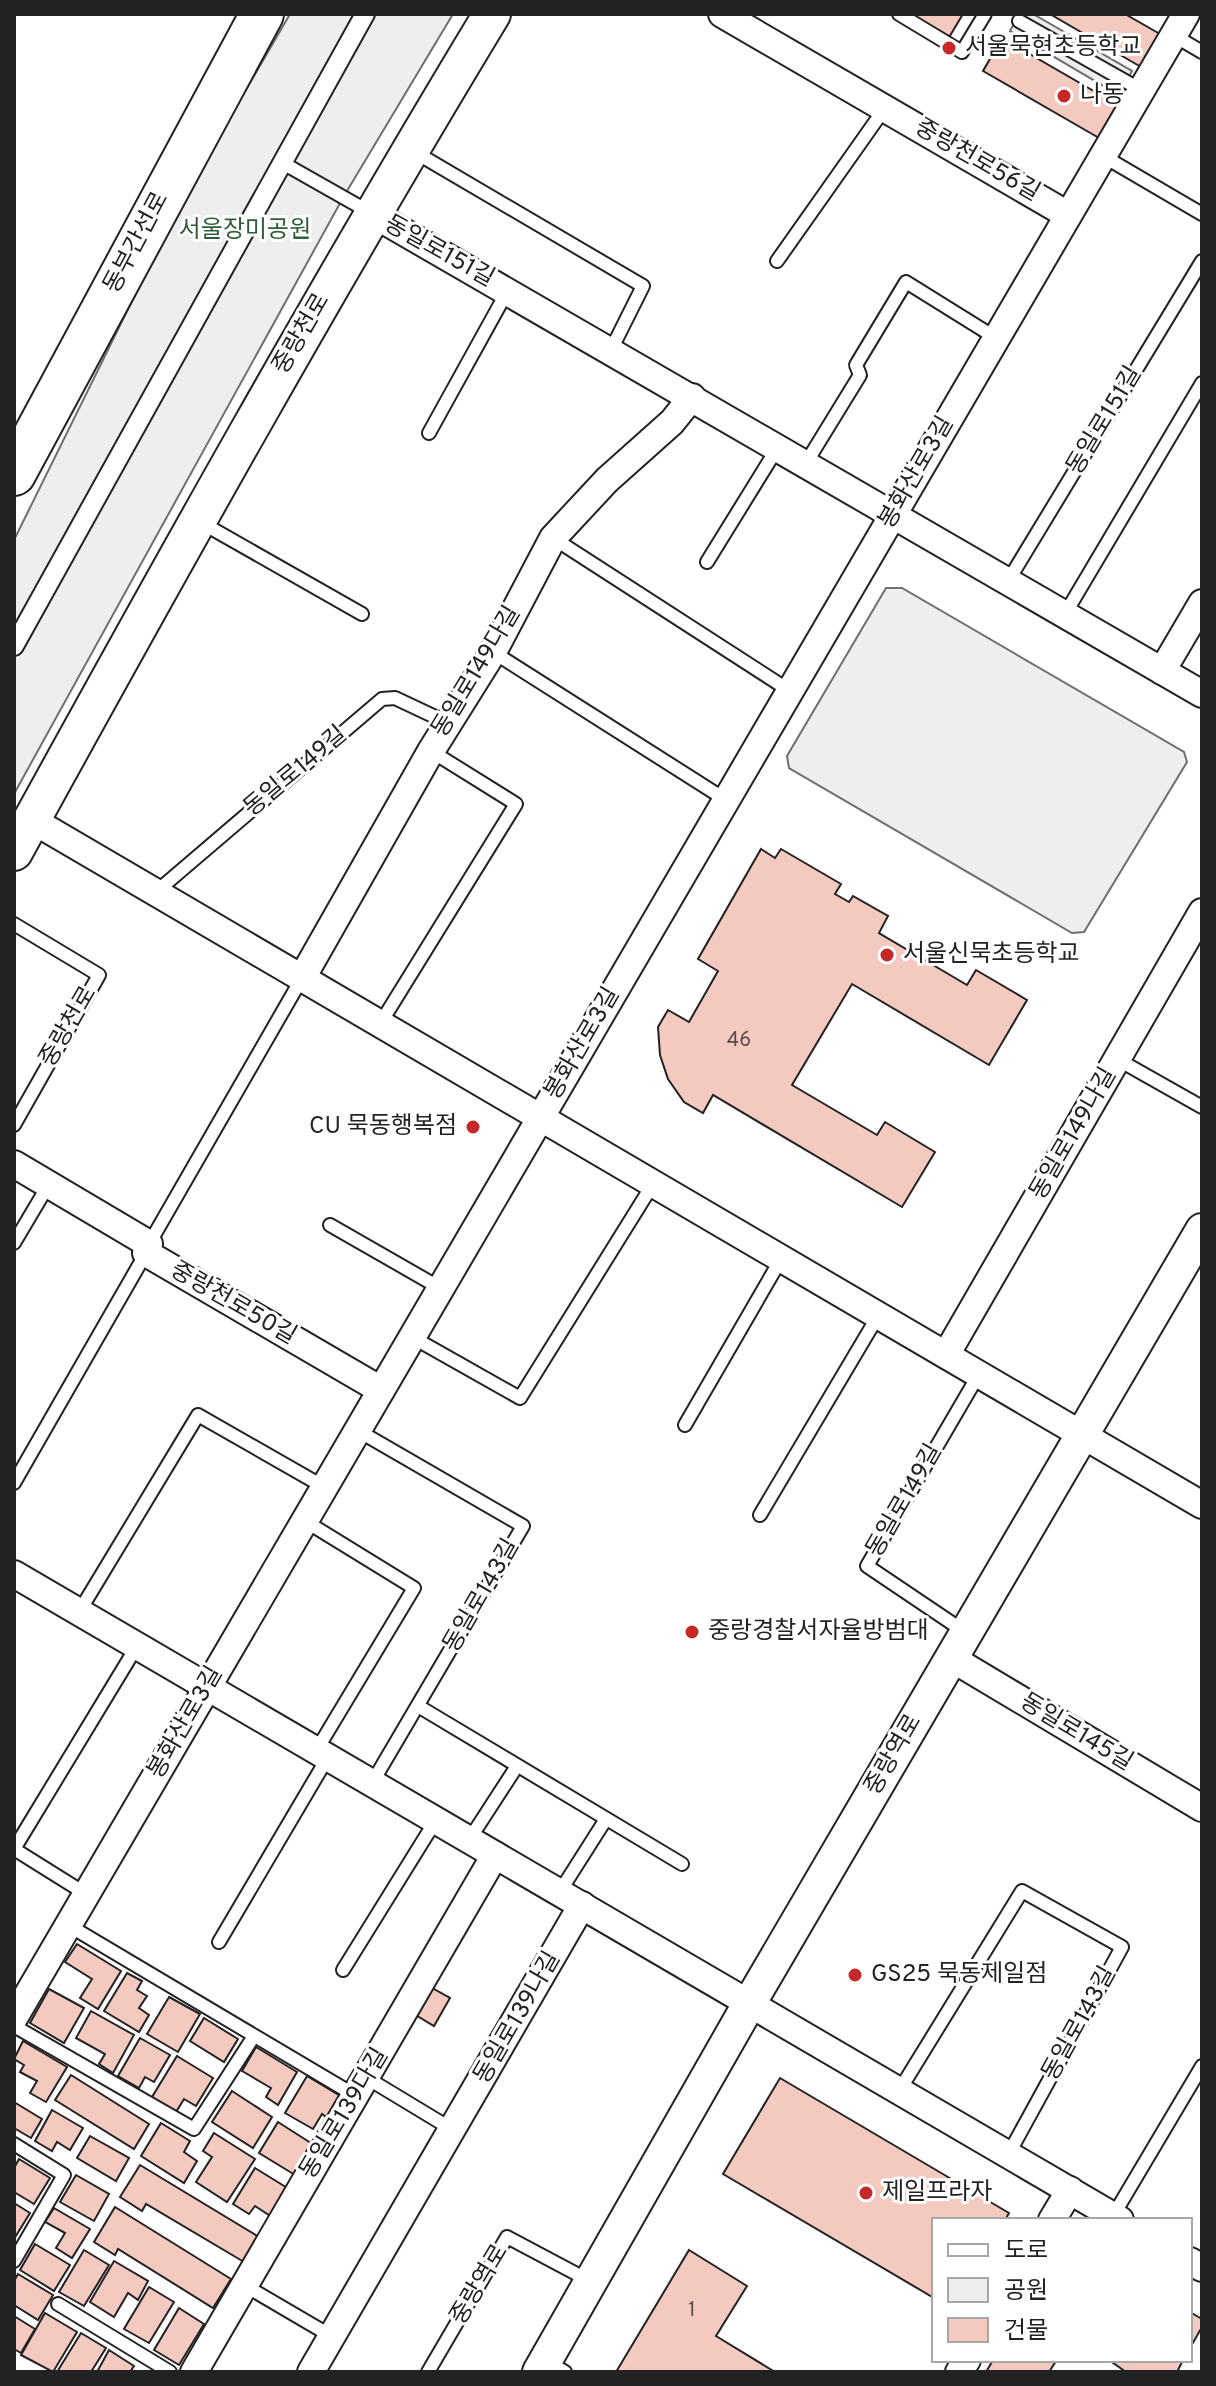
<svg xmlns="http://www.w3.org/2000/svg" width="1216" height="2386" font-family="Overpass,'Noto Sans KR',sans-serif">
<rect width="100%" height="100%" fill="#fff"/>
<g fill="#eee" stroke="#6f6f6f" stroke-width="2">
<path d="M290 14H453L344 196 14 794V540L182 200Z"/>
<path d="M886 588H902L1184 752 1187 762 1084 932 1072 933 789 768 787 756Z"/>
</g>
<path fill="#ededed" stroke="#6f6f6f" stroke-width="2" d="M1019 14H1033L1132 71 1119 95 1010 31Z"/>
<g fill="#f3c9c0" stroke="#222" stroke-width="2">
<path d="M908 14H963L948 39Z"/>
<path d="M1050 14H1125L1160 34 1141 67Z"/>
<path d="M1002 38 1118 105 1099 138 983 71Z"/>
<path d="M761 849 775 858 781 849 841 884 835 894 849 902 853 896 888 916 879 933 967 985 976 970 1027 1000 989 1065 852 984 792 1085 877 1135 885 1122 935 1152 902 1207 713 1095 703 1113 684 1102 668 1079 660 1055 658 1027 668 1010 689 1022 718 971 698 959Z"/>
<path d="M77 1944 121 1971 98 2009 80 1998 92 1979 65 1962Z"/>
<path d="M127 1973 142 1981 137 1990 147 1996 139 2008 149 2015 139 2032 104 2011Z"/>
<path d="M425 1984 450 1998 434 2026 409 2011Z"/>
<path d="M49 1989 84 2008 64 2043 30 2023Z"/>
<path d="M169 1997 200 2014 178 2052 147 2034Z"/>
<path d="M91 2011 134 2035 113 2073 99 2064 105 2054 76 2038Z"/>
<path d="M204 2018 238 2039 224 2062 190 2041Z"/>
<path d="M140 2038 170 2055 154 2082 145 2077 139 2088 118 2076Z"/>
<path d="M23 2041 67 2067 46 2102 30 2093 37 2081 20 2072 24 2065 14 2059Z"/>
<path d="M256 2047 297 2072 278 2105 266 2097 271 2088 242 2071Z"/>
<path d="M177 2056 213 2078 196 2106 184 2099 176 2112 152 2097Z"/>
<path d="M71 2075 149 2124 134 2149 55 2100Z"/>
<path d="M307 2076 342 2097 329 2119 322 2114 313 2129 285 2113Z"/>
<path d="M780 2078 1009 2213 1005 2220H934V2298L723 2174Z"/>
<path d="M232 2091 272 2117 253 2148 212 2122Z"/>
<path d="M14 2102 42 2119 31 2138 14 2128Z"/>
<path d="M52 2110 83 2128 70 2150 57 2142 52 2151 35 2141Z"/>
<path d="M278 2122 314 2145 295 2175 259 2153Z"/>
<path d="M161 2123 190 2141 184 2152 197 2161 184 2183 141 2156Z"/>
<path d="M214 2133 255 2159 227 2202 196 2182 212 2157 203 2151Z"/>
<path d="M90 2136 129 2158 116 2181 77 2158Z"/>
<path d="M19 2159 50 2178 34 2204 14 2192V2168Z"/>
<path d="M140 2165 259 2237 244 2262 146 2204 142 2211 120 2197Z"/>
<path d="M255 2168 289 2189 272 2217 255 2206 249 2214 233 2204Z"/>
<path d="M76 2175 109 2194 94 2221 60 2202Z"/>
<path d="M14 2203 30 2213 14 2239Z"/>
<path d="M115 2207 231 2279 213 2308 118 2249 115 2255 94 2242Z"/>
<path d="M54 2208 90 2229 72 2258 56 2248 65 2233 45 2222Z"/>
<path d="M35 2244 70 2265 54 2291 20 2270Z"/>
<path d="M84 2250 109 2265 84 2306 59 2292Z"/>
<path d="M689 2250 747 2286 716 2336 775 2372H616Z"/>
<path d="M114 2261 148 2281 138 2300 128 2293 114 2317 90 2302Z"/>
<path d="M18 2274 53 2295 38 2320 14 2305V2281Z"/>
<path d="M149 2287 174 2302 149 2343 124 2329Z"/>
<path d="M179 2308 204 2324 179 2365 154 2350Z"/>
<path d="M1190 2312 1202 2319V2327L1190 2348Z"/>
<path d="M45 2313 77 2332 53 2372 21 2355Z"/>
<path d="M14 2316 35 2329 21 2353 14 2349Z"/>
<path d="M81 2333 106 2348 91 2372H57Z"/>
<path d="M109 2350 134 2366 130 2372H97Z"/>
<path d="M993 2360H1053L1056 2361 1049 2372H986Z"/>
<path d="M1109 2360H1183L1177 2372H1126Z"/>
</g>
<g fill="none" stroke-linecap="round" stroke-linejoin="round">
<g stroke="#222" stroke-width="16">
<g id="service">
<path d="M899 14 962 52 985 14"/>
<path d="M1019 21 1141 90"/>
<path d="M1173 35 1202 52"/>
<path d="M413 151 643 286 611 350"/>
<path d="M1103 156 1202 214"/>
<path d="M281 162 371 213"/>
<path d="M777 261 885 108"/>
<path d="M429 433 508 290"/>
<path d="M806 463 860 375 856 365 906 282 996 338"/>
<path d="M202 523 362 614"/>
<path d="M553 538 790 691"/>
<path d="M707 562 778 447"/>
<path d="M1008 581 1202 261"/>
<path d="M1065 614 1202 383"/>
<path d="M493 652 726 800"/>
<path d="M156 892 382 699 395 698 448 723"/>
<path d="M14 924 99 975 14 1125"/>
<path d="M380 1024 516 804 431 751"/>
<path d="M1117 1059 1202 1107"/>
<path d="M330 1225 440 1288"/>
<path d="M14 1243 49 1184"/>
<path d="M149 1244 302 978"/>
<path d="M412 1337 520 1398 653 1184"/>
<path d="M685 1425 781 1259"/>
<path d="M357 1430 523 1526 372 1783"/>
<path d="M14 1483 146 1253"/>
<path d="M760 1515 878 1316"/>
<path d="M305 1521 414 1588 316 1751"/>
<path d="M79 1612 198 1415 324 1487"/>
<path d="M965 1632 867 1566 979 1374"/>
<path d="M418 1706 682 1864"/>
<path d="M469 1840 517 1766"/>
<path d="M559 1893 606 1819"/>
<path d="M86 1894 14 1849 137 1646"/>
<path d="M68 1925 356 2096"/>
<path d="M219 1942 328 1757"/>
<path d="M343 1970 436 1820"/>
<path d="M14 2026 194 2129 254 2036"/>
<path d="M367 2078 453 2130"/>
<path d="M899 2091 1022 1891 1122 1947 1008 2155"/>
<path d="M14 2144 64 2175 14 2261"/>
<path d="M1113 2216 1202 2066"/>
<path d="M244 2285 331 2336"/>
<path d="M58 2304 170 2372"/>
<path d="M546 2361 565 2372"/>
<path d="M428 2372 507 2237 588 2280"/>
</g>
</g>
<g stroke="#222" stroke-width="22">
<path id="pedestrian" d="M14 646 365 14"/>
</g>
<g stroke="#222" stroke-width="30">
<g id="minor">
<path d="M722 14 1068 215"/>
<path d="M371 213 1202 694"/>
<path d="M1162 671 1202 603"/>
<path d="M32 820 1202 1505"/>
<path d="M302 978 431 751 493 652 553 538 607 480 672 422 692 397"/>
<path d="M14 1164 149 1244 146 1253 381 1390"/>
<path d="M946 1355 1202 912"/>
<path d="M14 1574 1120 2220"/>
<path d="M951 1658 1202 1808"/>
<path d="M14 2018 1186 14"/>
<path d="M1052 2220 1070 2190"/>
<path d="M1190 2261 1202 2268"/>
<path d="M194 2372 495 1855"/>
<path d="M311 2372 582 1905"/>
<path d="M959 2372 967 2360"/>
</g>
</g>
<g stroke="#222" stroke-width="36">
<path id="tertiary" d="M539 2372 749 2004 1202 1230"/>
</g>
<g stroke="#222" stroke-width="40">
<path id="secondary" d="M14 852C169 570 325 290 492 14"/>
</g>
<g stroke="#222" stroke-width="46">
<path id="trunk" d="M14 474 262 14"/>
</g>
<use href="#service" stroke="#fff" stroke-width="12"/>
<use href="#pedestrian" stroke="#fff" stroke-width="18"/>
<use href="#minor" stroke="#fff" stroke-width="26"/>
<use href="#tertiary" stroke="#fff" stroke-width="32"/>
<use href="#secondary" stroke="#fff" stroke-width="36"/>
<use href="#trunk" stroke="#fff" stroke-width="42"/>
</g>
<g fill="#c62828" stroke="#fff" stroke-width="3">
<circle cx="949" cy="48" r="8"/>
<circle cx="1064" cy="96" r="8"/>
<circle cx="887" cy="955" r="8"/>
<circle cx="473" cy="1127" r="8"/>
<circle cx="692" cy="1632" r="8"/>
<circle cx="855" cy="1975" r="8"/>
<circle cx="866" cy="2193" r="8"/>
</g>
<g text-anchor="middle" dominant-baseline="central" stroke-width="6" stroke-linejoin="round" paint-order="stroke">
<g font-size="20" fill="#564c4a">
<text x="739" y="1041">46</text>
<text x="692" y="2311">1</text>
</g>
<g font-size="24" fill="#222" stroke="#fff" text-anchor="start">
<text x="965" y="48">서울묵현초등학교</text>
<text x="1080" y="96">나동</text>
<text x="903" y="955">서울신묵초등학교</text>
<text x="457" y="1127" text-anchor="end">CU 묵동행복점</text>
<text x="708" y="1632">중랑경찰서자율방범대</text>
<text x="871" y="1975">GS25 묵동제일점</text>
<text x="882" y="2193">제일프라자</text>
</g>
<g font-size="24" fill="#222" stroke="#fff">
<text transform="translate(977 161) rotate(30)">중랑천로56길</text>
<text transform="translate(137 243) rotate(-62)">동부간선로</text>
<text transform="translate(439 252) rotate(29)">동일로151길</text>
<text transform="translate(302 334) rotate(-60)">중랑천로</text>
<text transform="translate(1105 421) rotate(-59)">동일로151길</text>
<text transform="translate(917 473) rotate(-60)">봉화산로3길</text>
<text transform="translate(477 672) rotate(-59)">동일로149다길</text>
<text transform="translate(296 772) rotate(-40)">동일로149길</text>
<text transform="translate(69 1027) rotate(-60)">중랑천로</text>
<text transform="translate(583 1044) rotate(-60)">봉화산로3길</text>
<text transform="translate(1074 1134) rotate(-60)">동일로149나길</text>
<text transform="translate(233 1304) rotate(30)">중랑천로50길</text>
<text transform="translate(905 1501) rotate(-60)">동일로149길</text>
<text transform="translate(482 1596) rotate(-60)">동일로143길</text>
<text transform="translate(186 1723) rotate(-60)">봉화산로3길</text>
<text transform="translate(1076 1733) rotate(31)">동일로145길</text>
<text transform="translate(894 1755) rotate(-60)">중랑역로</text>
<text transform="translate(518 2018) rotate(-60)">동일로139나길</text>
<text transform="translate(1080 2024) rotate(-61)">동일로143길</text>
<text transform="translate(345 2114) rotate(-59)">동일로139다길</text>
<text transform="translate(480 2285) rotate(-59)">중랑역로</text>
</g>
<g font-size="24" fill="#2f5e38" stroke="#fff">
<text x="245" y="231">서울장미공원</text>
</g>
</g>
<rect width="1216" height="2386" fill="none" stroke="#222222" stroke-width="32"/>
<rect x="932" y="2218" width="260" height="144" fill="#ffffff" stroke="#a7a7a7" stroke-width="2"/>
<rect x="948" y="2244" width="40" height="12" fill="#ffffff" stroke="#a7a7a7" stroke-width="2"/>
<text x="1004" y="2258" font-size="24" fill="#222222">도로</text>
<rect x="948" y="2278" width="40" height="24" fill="#eeeeee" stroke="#a7a7a7" stroke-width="2"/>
<text x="1004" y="2298" font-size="24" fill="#222222">공원</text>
<rect x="948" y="2318" width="40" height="24" fill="#f3c9c0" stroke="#a7a7a7" stroke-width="2"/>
<text x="1004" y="2338" font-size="24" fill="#222222">건물</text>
</svg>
